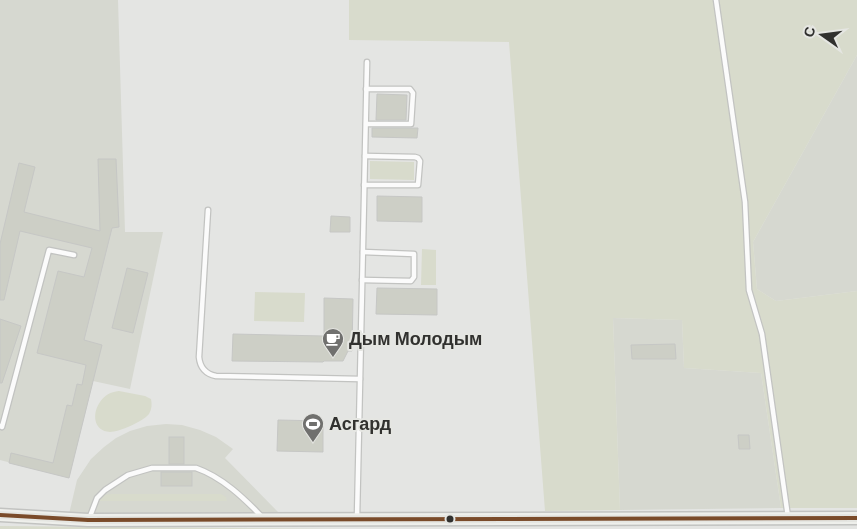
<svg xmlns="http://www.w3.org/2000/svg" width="857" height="529" font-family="'DM Sans',sans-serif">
<rect width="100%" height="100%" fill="#e4e5e3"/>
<g fill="#d6d8d0">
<path d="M0 0H118L125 232H163L130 389 93 381 69 478 0 460Z"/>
<path d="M857 55V291L776 301 757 289 753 242Z"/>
<path d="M613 318 682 320 684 368 761 373 781 508 620 510Z"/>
<path d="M166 424 182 425 200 430 216 437 233 449 225 458 278 512 69 514 77 480 91 459 104 447 116 438 130 431 147 426Z"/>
</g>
<g fill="#d8dbcc">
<path d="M349 0H857V55L753 242 757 289 776 301 857 291V508H781L761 373 684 368 682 320 613 318 620 510 545 511 509 42 349 40Z"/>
<path d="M370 161 414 162V180L370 179Z"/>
<path d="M422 249 436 250V285H421Z"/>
<path d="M255 292 305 293 304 322 254 321Z"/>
<path d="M119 391 145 396 151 399C152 404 152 409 149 414 144 421 119 432 110 432 93 431 92 413 100 402 105 395 110 392 119 391Z"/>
<path d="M112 494H221L226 497 227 501H99L104 495Z"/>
<path d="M0 526 346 529H348H0Z"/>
</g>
<g fill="#cdcfc6" stroke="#c6c7c5">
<path d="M377 94 407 95 406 120H376Z"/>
<path d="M372 128H418L417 138 372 137Z"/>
<path d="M98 159H116L119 227 112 228 84 340 102 345 69 478 9 463 11 453 53 463 67 405 72 406 77 384 82 385 86 365 37 353 58 271 84 277 92 248 20 231 4 300H0V244L19 163 35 167 24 212 100 231Z"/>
<path d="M377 196 422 197V222L377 221Z"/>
<path d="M331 216 350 217V232H330Z"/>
<path d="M127 268 148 273 133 333 112 328Z"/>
<path d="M377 288 437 289V315L376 314Z"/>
<path d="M324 298 353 299 352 351H348L343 361H324L323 362 232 361 233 334 324 336Z"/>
<path d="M0 319 21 326 2 383H0Z"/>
<path d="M675 344 676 359H632L631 345Z"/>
<path d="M278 420 323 421V452L277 451Z"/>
<path d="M738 435H749L750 449H739Z"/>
<rect x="169" y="437" width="15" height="27"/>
<rect x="161" y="472" width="31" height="14"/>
</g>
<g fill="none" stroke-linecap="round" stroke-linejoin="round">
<g stroke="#c2c3c1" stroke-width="7">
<g id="service">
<path d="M716 0 745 202 749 290 762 334 788 517"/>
<path d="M366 124H411L413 93 410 89H366"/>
<path d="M364 185H418L420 161 418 158 415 157 365 156"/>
<path d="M208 210 199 357C200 368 206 374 216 376L360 379"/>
<path d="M362 280 411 281 414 277V254L363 252"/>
<path d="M0 426 2 427 49 250 74 255"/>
<path d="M357 518 367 62"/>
<path d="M89 519 97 498 105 490 128 475 152 468H196C222 477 244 498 263 518"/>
</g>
</g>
<g stroke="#c2c3c1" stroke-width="15">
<path id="secondary" d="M0 515 88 520 857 518"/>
</g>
<use href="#service" stroke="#fbfbfb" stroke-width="4.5"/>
<use href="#secondary" stroke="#eeefeb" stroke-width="12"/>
<g stroke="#e5e6e2" stroke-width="8">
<path id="bus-1" d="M0 515 88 520 857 518"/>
</g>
<use href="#bus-1" stroke="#7a4b2a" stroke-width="4"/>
</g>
<defs>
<g id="cafe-pin" transform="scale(1.125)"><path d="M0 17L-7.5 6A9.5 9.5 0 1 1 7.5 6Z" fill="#70706e" stroke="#e5e6e2"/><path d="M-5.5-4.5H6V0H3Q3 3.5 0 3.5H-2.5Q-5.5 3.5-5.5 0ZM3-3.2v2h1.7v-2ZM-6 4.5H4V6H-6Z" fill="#fff"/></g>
<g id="stadium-pin" transform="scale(1.125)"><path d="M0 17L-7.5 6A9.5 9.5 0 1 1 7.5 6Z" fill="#70706e" stroke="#e5e6e2"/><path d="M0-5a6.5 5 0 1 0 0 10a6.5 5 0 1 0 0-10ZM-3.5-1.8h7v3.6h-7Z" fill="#fff"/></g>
</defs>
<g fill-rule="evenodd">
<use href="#cafe-pin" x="333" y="339"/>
<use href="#stadium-pin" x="313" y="424"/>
</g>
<circle fill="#31312f" stroke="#e5e6e2" stroke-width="2" cx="450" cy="519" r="4.5"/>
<g text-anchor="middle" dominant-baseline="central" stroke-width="4" stroke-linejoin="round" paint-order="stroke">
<g font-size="18" font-weight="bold" fill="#31312f" stroke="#e5e6e2" text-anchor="start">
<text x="349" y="339">Дым Молодым</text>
<text x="329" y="424">Асгард</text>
</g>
</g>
<g transform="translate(822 35) rotate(284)" stroke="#e5e6e2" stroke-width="4" paint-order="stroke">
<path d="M0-4L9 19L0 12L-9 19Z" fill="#31312f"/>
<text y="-8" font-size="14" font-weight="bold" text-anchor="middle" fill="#31312f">С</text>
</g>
</svg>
